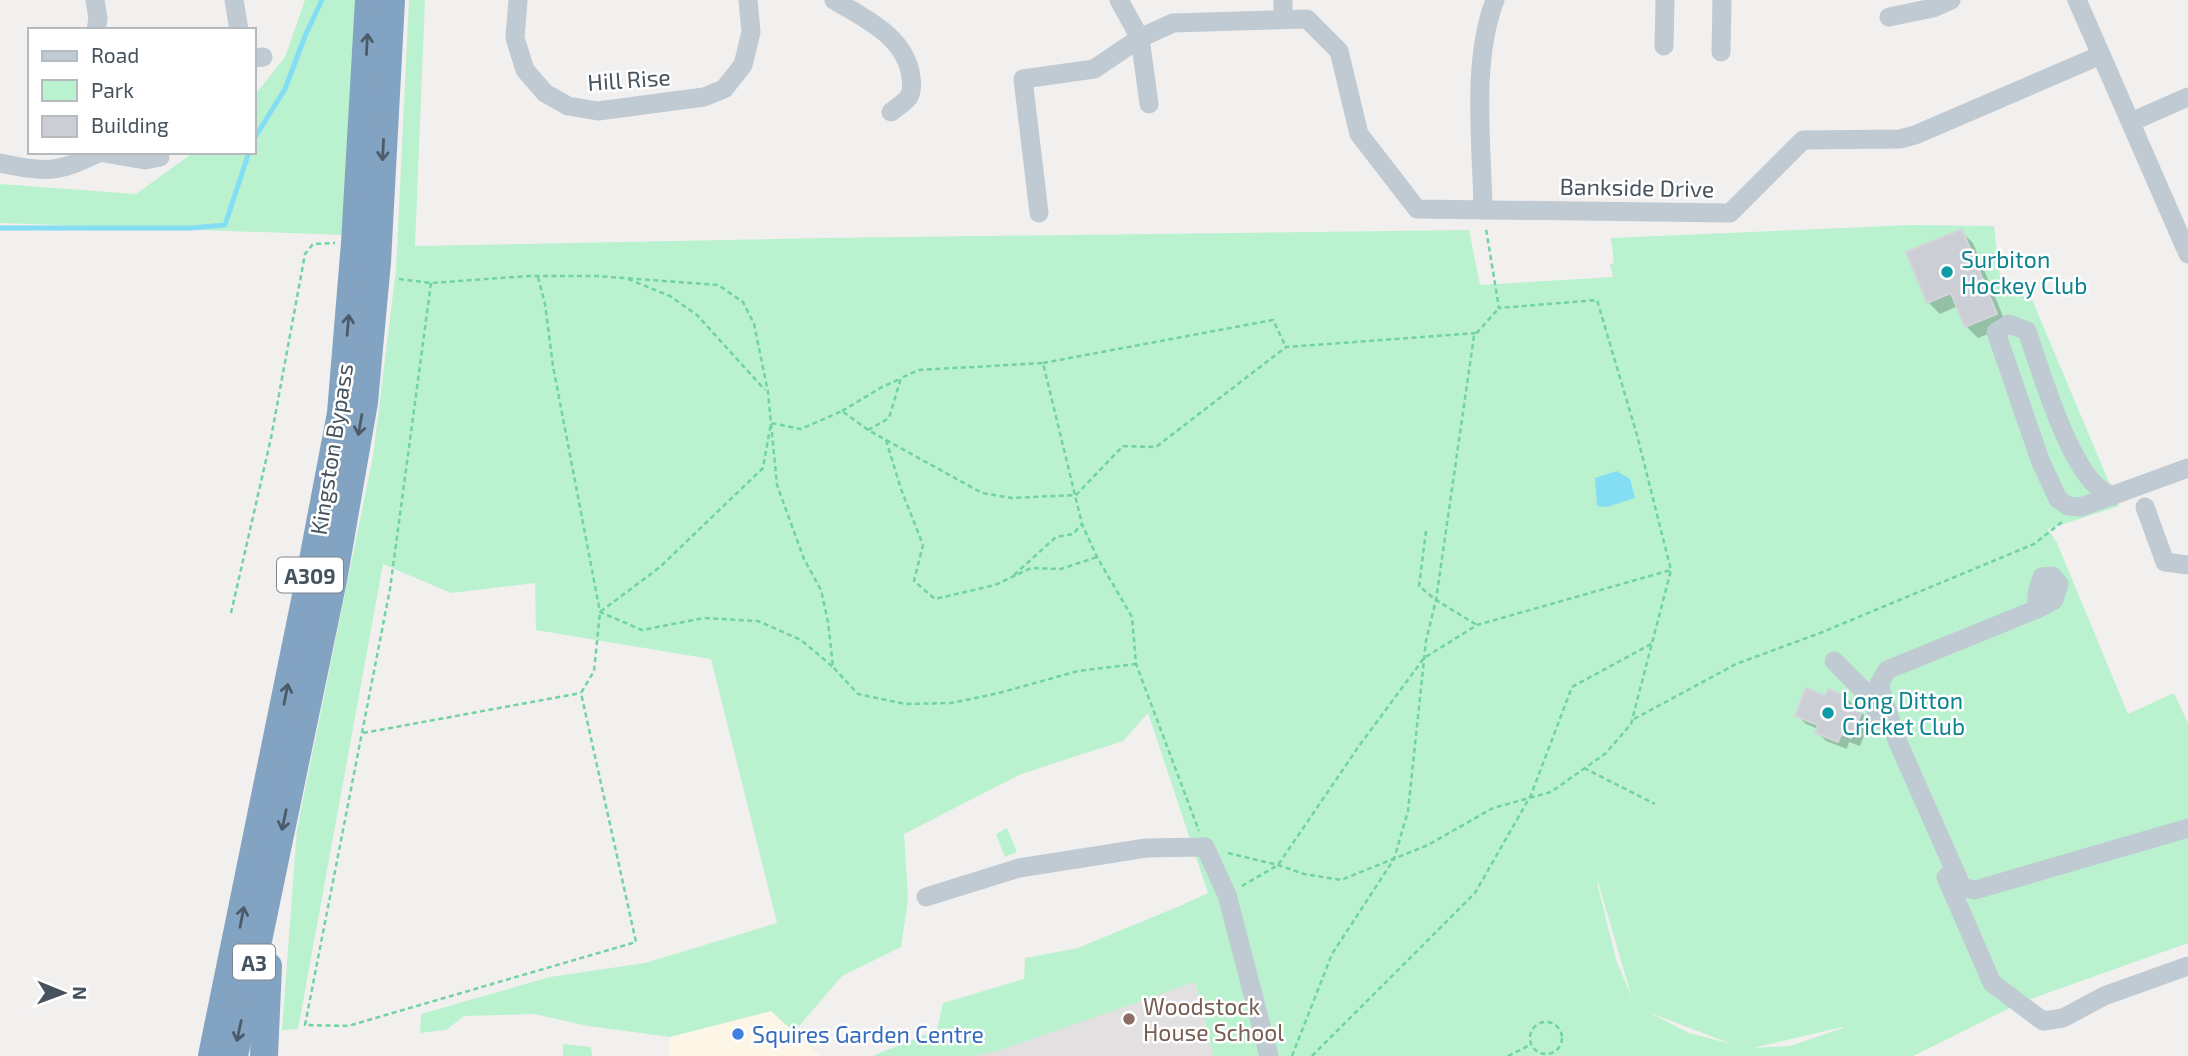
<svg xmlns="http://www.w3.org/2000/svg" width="2188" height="1056" font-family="'Exo 2',sans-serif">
<rect width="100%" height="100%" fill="#f2efef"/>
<path fill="#fdf6e7" d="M771 1011 820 1056H670V1037Z"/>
<path fill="#e3e0e1" d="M1195 982 1213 1056H914Z"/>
<g fill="#baf2cf" fill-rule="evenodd">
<path d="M305 0H358L344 235 0 223V184L136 194 194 152H254V96L285 57Z"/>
<path d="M409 0H425L415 246 826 238 1469 230 1480 285 1613 277 1610 264 1614 263 1611 238 1912 225 1994 226 2001 285 2025 283 2119 506 2048 529 2057 543 2128 714 2174 693 2188 723V943L2022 1002 1913 1056H1213L1195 982 1001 1050 973 1056H872L937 1030 943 1003 1024 979 1025 958 1078 948 1182 905 1208 893 1148 713 1123 741 1021 774 904 834 908 899 901 947 842 976 794 1032 771 1011 670 1037 588 1026 534 1014 464 1016 446 1030 420 1033 421 1014 550 977 645 963 777 923 711 659 536 630 535 583 451 593 383 564 298 1029 282 1030 297 829 373 456 396 270ZM1597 882H1598L1632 998 1616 960ZM1648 1012 1734 1045H1735L1689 1033ZM1843 1028 1790 1046 1753 1048 1842 1027Z"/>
<path d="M1007 828 1017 852 1005 857 996 834Z"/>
<path d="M563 1044 591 1047 592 1056H563Z"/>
</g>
<path fill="#84def3" d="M1617 471 1630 479 1635 498 1607 507 1597 506 1595 478Z"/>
<g fill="#0003">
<path d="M1961 231 1973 243 2007 326 1978 338 1966 326 1958 306 1940 314 1928 302Z"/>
<path d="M1847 698 1855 707 1854 710 1861 712 1870 721 1860 746 1849 742 1847 749 1826 741 1817 732 1818 729 1806 724 1797 715Z"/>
</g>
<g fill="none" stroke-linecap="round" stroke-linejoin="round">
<g stroke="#84def3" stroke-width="5">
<path d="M254 139 285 89 305 36 322 0"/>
<path d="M0 228H191L225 225 249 152"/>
</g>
</g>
<g fill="#cbced4" stroke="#d3d5db" stroke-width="2">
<path d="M1962 229 1997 314 1965 327 1951 293 1927 303 1906 252Z"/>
<path d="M1806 688 1825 696 1828 689 1848 697 1845 704 1862 711 1851 738 1841 734 1838 742 1815 733 1818 725 1795 716Z"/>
</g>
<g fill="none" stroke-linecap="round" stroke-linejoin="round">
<g stroke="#70d3a0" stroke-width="2.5" stroke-dasharray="5 3.5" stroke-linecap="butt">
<path d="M538 277 545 304 553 366 600 612 642 630 704 618 758 621 801 640 833 667"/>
<path d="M399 279 431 283 528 276H597L718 285 743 302 754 324 768 392 777 485 804 559 821 590 828 622 833 667 858 694 905 704 951 703 999 693 1078 671 1136 664"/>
<path d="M628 279 670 296 697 315 765 390"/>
<path d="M431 283 390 589 305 1025 348 1026 636 942 581 693 594 671 600 612 660 567 763 468 771 423 801 429 842 411 868 430 982 493 1012 498 1076 495 1123 446 1156 447 1286 347 1477 333"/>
<path d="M1043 363 1273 320 1286 347"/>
<path d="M842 411 882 387 900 379"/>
<path d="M868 430 889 418 901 378 919 370 1043 363 1082 524 1097 557 1132 617 1136 664 1199 831"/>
<path d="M886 440 901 489 923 545 914 581 935 599 995 585 1031 568 1061 569 1097 557"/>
<path d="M1426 531 1419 586 1436 600 1477 625"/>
<path d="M1014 575 1056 537 1073 534 1082 524"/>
<path d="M231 613 271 438 305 254 313 244 335 243"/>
<path d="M1634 719 1736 664 1820 633 2034 544 2062 522"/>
<path d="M363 733 581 693"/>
<path d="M1584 768 1655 804"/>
<path d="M1228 853 1278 865 1304 874 1341 880 1428 845 1493 808 1551 792 1606 753 1631 724 1671 570 1637 435 1597 300 1499 308 1486 229"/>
<path d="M1242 886 1278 865 1359 746 1424 658 1477 625 1671 570"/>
<circle cx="1546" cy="1038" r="16"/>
<path d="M1292 1056 1332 954 1394 859 1408 811 1426 641 1436 600 1474 336 1499 308"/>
<path d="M1312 1056 1475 893 1531 795 1572 687 1653 643"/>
<path d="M1508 1056 1530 1045"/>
</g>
<g stroke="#bfcad2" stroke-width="19">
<path d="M95 0 98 19 96 30"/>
<path d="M234 0 239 30"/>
<path d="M518 0 515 38 525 70 545 93 568 106 598 111 704 97 724 89 743 65 751 32 748 0"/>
<path d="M834 0C866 19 906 37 911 77 912 84 912 93 908 98 904 103 896 108 891 112"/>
<path d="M1119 0 1140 38 1149 104"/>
<path d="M2077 0 2188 254"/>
<path d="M1889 17 1933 8 1951 0"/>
<path d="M1283 18V0"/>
<path d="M1664 46 1665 0"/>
<path d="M1721 52 1722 0"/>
<path d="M254 58 263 57"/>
<path d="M2131 122 2188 97"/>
<path d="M98 152 145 160 160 157"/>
<path d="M0 163C44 172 57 174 98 153"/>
<path d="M1483 210C1482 144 1471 62 1495 0"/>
<path d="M1039 213 1023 79 1094 69 1140 38 1173 23 1307 19 1339 51 1359 134 1417 209 1730 213 1803 140 1900 139 1915 135 2101 55"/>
<path d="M2113 496C2108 494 2103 492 2099 488 2067 462 2041 371 2027 331L2009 324 1996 332 2040 460 2058 499 2068 506 2081 507 2188 468"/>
<path d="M2145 507 2165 562 2188 565"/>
<path d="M2037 609V593L2042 577 2052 576 2059 584 2054 600 2037 609 1887 670 1879 684 1896 738 1962 887 1975 890 2188 828"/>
<path d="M1834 661 1870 697 1880 720"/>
<path d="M1946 877 1992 983 2043 1021 2063 1018 2104 996 2188 966"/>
<path d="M926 897 1019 868 1146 848 1205 847 1227 895 1269 1056"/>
</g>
<g stroke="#83a3c2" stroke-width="28">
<path d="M212 1056 309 581 341 413 355 243 369 0"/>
<path d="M234 1056 333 580 364 402 377 262 391 0"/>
<path d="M264 1056 268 966"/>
</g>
</g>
<defs><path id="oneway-shaft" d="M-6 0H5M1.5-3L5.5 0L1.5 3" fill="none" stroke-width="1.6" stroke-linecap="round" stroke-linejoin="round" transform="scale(1.75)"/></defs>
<g stroke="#4c5b68">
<use href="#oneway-shaft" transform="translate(367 44) rotate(-87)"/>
<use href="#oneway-shaft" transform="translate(383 150) rotate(93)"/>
<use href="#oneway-shaft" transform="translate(348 325) rotate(-85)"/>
<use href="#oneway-shaft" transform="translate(360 425) rotate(100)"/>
<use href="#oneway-shaft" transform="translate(286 694) rotate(-79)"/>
<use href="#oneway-shaft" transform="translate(284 820) rotate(102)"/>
<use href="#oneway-shaft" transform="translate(242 917) rotate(-79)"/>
<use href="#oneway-shaft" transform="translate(239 1031) rotate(102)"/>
</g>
<g fill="#0f9aa8" stroke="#fff" stroke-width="2.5">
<circle cx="1947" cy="272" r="7"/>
<circle cx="1828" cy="713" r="7"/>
</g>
<circle fill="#8d6e63" stroke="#fff" stroke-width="2.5" cx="1129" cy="1019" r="7"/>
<circle fill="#3f7fe0" stroke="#fff" stroke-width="2.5" cx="738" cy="1034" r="7"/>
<g text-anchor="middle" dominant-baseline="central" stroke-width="5" stroke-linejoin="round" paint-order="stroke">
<g fill="#fff" stroke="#7e878e" stroke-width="2">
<rect x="277" y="557.5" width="66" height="35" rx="5"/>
<rect x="233" y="944.5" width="42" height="35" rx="5"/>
</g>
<g font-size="21" font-weight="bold" fill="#46535e">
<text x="310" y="575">A309</text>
<text x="254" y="962">A3</text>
</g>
<g font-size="23" fill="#46535e" stroke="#fff">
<text transform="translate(629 79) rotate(-4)">Hill Rise</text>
<text transform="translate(1637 187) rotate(1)">Bankside Drive</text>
<text transform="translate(331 449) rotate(-81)">Kingston Bypass</text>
</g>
<g font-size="23" fill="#0d838f" stroke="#fff" text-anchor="start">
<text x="1961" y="259">Surbiton<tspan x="1961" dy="26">Hockey Club</tspan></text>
<text x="1842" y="700">Long Ditton<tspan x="1842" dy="26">Cricket Club</tspan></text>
</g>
<g font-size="23" fill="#785e54" stroke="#fff" text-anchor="start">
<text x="1143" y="1006">Woodstock<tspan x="1143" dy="26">House School</tspan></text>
</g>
<g font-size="23" fill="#366cbe" stroke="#fff" text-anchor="start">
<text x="752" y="1034">Squires Garden Centre</text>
</g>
</g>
<rect x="28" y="28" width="228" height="126" fill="#ffffff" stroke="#b5babf" stroke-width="2"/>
<rect x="42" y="51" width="35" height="10" fill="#bfcad2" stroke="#b5babf" stroke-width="2"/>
<text x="91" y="63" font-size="21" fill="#46535e">Road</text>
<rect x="42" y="80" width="35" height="21" fill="#baf2cf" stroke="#b5babf" stroke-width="2"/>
<text x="91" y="98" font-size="21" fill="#46535e">Park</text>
<rect x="42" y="116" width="35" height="21" fill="#cbced4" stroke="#b5babf" stroke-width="2"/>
<text x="91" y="133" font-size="21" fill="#46535e">Building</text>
<g transform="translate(63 993) rotate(91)" stroke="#ffffff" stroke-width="5" paint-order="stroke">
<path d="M0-5L12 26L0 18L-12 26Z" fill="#46535e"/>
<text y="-10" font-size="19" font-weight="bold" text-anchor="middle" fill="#46535e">N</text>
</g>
</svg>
